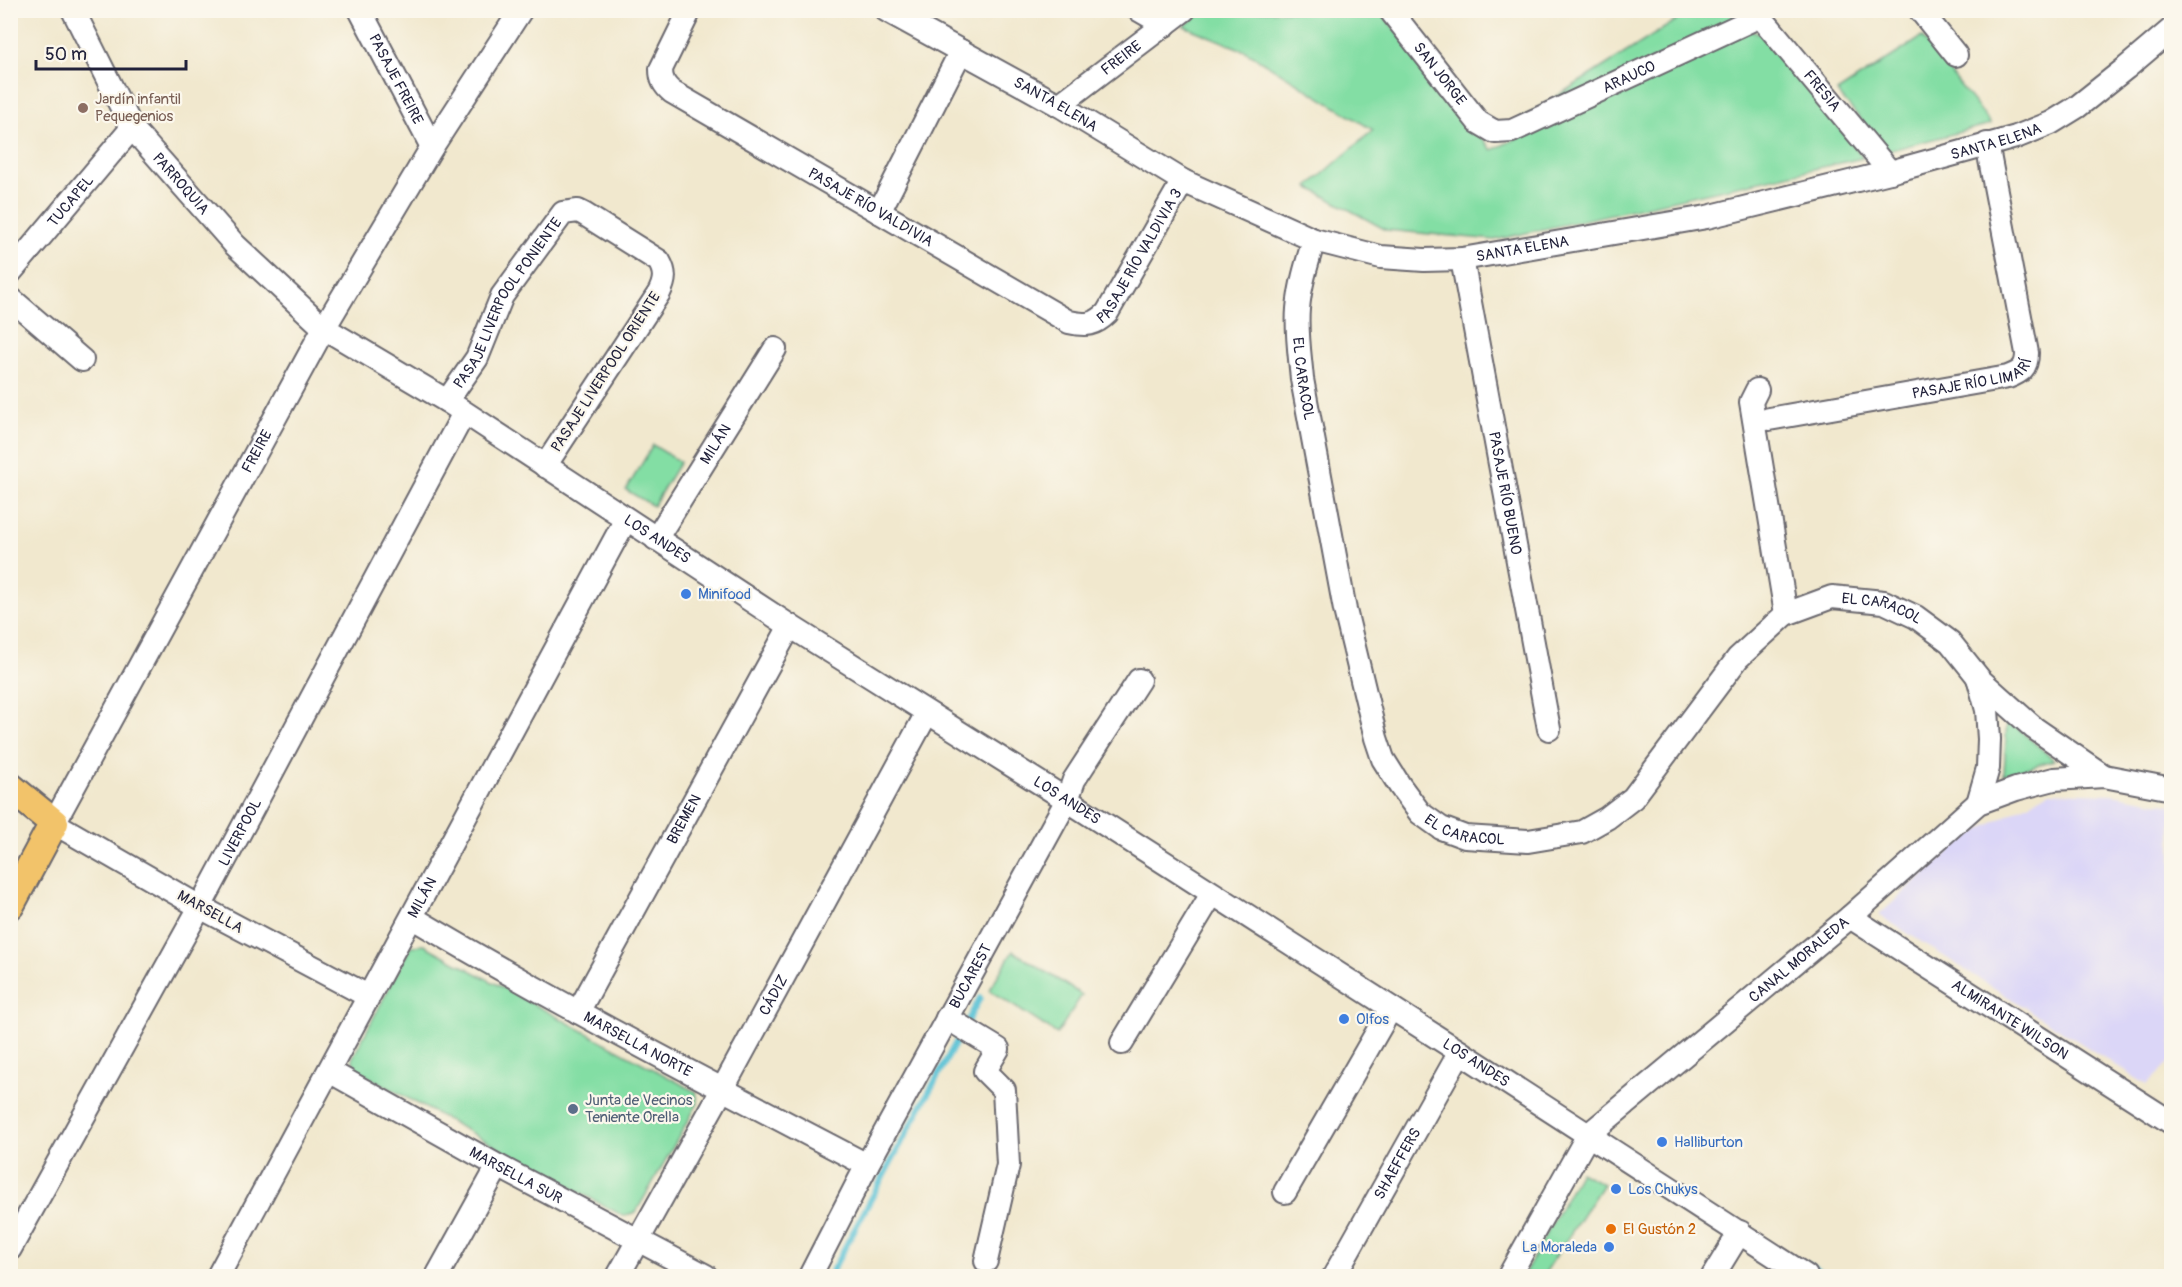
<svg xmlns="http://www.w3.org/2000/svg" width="2182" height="1287" font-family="Pangolin,sans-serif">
<rect width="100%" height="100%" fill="#fbf7ec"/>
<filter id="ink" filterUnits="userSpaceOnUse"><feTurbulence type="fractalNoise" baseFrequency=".0167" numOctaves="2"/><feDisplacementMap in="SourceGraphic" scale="12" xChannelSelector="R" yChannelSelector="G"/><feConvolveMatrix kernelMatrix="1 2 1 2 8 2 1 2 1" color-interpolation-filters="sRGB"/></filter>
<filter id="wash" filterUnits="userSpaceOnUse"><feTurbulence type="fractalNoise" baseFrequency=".008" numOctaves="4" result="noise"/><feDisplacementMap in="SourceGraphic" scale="24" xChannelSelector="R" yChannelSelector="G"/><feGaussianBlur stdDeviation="1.35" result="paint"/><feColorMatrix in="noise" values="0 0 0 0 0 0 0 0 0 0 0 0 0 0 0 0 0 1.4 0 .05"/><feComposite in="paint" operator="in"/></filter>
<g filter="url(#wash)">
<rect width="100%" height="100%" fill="#f1e8ce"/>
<path fill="#dbd6f7" d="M2050 792 2112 794 2171 805V1061L2147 1085 1879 915 1963 839Z"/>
<g fill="#83dea4" stroke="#528070" stroke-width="1.5">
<path d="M1203 11H1380L1492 150 1750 30 1766 36 1863 158 1495 240 1386 230 1308 187 1373 130 1245 51 1184 26Z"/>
<path d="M1691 11H1741L1735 22 1507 128Z"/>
<path d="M1922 37 1991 124 1888 151 1837 92Z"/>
<path d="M653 445 680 462 653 506 626 490Z"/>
<path d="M2007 719 2054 760 2004 775Z"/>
<path d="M424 945 696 1092 698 1103 636 1212 623 1216 358 1071 352 1059 411 946Z"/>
<path d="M1013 951 1082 995 1057 1034 989 990Z"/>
<path d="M1580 1172 1603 1184 1543 1276H1523Z"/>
</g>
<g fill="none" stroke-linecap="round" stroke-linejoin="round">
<g stroke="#5ac2d6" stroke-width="6">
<path d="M966 1024 980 998"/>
<path d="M1807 1264 1827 1276"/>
<path d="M832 1271 961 1033"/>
</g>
</g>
</g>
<g filter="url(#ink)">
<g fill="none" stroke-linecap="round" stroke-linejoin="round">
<g stroke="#6a676e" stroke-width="26">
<g id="minor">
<path id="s1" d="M73 10 132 128 235 245 324 328 447 401 790 626 1067 800 1460 1052 1806 1276"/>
<path id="s2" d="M360 10 432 147"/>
<path id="s3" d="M690 10 661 69C661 80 664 85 672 92L1069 322C1086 326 1095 325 1107 313L1183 181"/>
<path id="s4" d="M886 10 1059 105 1183 181 1314 240 1381 257 1424 260 1462 259 1707 217 1890 172 2016 137 2051 123 2077 107 2126 68 2172 29"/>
<path d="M1139 10 1165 25"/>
<path id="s5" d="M1390 10 1478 122 1495 132 1512 131 1760 16"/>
<path id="s6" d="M1755 10 1890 172"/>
<path d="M1920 10 1956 55"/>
<path id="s7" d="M1059 105 1184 10"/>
<path d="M879 212 961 51"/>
<path id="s8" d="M1314 240C1307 263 1300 285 1298 309 1296 332 1300 356 1302 379L1345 610 1376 738 1383 759 1400 786 1420 813 1441 828 1465 837 1528 841 1582 832 1607 818 1633 798 1738 658 1786 614 1832 597 1884 602 1916 617 1950 642 1978 677 1987 710 1989 739 1988 768 1978 803"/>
<path id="s9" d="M1462 259 1549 729"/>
<path id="s10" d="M10 273 132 128"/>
<path d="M10 298 82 360"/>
<path d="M1757 390 1751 402 1786 614"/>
<path id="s11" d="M447 401 477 358 502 296 563 213 578 211 584 214 659 261C666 273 665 281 659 293L545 466"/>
<path id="s12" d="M1769 419 2008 377C2021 372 2027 368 2027 353L1987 144"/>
<path id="s13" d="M656 539 775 349"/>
<path d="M1978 678 2034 728 2104 776"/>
<path id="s14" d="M1850 917 2172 1123"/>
<path id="s15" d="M413 918C561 1006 714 1085 867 1165"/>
<path id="s16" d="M368 996 200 907 54 823 324 328 432 147 521 10"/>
<path id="s17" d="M578 1012 790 626"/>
<path d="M947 1018 998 1049 985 1071 1004 1090 1008 1165 986 1261"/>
<path d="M1122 1043 1212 894"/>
<path id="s18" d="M329 1071 498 1166 706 1276"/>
<path d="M1285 1192 1391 1008"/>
<path id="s19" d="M10 1249 200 907 464 413"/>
<path id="s20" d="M218 1276 626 519"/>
<path d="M437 1276 498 1166"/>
<path id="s21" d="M618 1276 722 1090 927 713"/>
<path id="s22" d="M810 1276 867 1165 1067 800 1074 780 1139 680"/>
<path id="s23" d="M1334 1276 1460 1052"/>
<path id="s24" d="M1509 1276 1588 1135 1850 917 1978 803 2016 789 2054 779 2104 776 2172 789"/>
<path d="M1713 1276 1740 1232"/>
</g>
</g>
<g stroke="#6a676e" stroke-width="32">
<path id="major" d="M10 787 54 823 10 905"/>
</g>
<use href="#minor" stroke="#fff" stroke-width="22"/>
<use href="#major" stroke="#f2c36a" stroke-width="28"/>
</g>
</g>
<circle fill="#8d6e63" stroke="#fbf7ec" stroke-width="2" cx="83" cy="108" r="6"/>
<g fill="#3f7fe0" stroke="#fbf7ec" stroke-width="2">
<circle cx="686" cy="594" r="6"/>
<circle cx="1344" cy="1019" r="6"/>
<circle cx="1662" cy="1142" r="6"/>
<circle cx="1616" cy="1189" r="6"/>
<circle cx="1609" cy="1247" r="6"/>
</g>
<circle fill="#5c6f8a" stroke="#fbf7ec" stroke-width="2" cx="573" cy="1109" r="6"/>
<circle fill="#e8710a" stroke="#fbf7ec" stroke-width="2" cx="1611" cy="1229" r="6"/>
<g text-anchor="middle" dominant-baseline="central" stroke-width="4.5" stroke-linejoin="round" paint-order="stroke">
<g font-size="15" fill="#22223b" stroke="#fbf7ec">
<text stroke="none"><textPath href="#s7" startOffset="78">FREIRE</textPath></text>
<text stroke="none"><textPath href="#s5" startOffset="81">SAN JORGE</textPath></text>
<text stroke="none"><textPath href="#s5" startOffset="308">ARAUCO</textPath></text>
<text stroke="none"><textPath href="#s2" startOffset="78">PASAJE FREIRE</textPath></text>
<text stroke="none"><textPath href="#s6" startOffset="105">FRESIA</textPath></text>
<text stroke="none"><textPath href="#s4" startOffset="194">SANTA ELENA</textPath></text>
<text stroke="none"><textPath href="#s4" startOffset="1184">SANTA ELENA</textPath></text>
<text stroke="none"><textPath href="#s1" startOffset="206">PARROQUIA</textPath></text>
<text stroke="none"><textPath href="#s10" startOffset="94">TUCAPEL</textPath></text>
<text stroke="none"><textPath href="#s3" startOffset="322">PASAJE RÍO VALDIVIA</textPath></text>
<text stroke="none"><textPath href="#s4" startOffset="698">SANTA ELENA</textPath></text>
<text stroke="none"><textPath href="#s3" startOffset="658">PASAJE RÍO VALDIVIA 3</textPath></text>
<text stroke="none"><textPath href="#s11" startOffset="116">PASAJE LIVERPOOL PONIENTE</textPath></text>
<text transform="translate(606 372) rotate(-57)">PASAJE LIVERPOOL ORIENTE</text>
<text stroke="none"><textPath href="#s12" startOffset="208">PASAJE RÍO LIMARÍ</textPath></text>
<text stroke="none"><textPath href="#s8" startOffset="141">EL CARACOL</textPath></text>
<text stroke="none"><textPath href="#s13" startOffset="112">MILÁN</textPath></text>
<text stroke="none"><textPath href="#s16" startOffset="782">FREIRE</textPath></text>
<text stroke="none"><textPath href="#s9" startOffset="238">PASAJE RÍO BUENO</textPath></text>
<text stroke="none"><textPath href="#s1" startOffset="804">LOS ANDES</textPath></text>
<text stroke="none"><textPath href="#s8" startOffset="1167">EL CARACOL</textPath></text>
<text stroke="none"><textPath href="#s1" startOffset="1290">LOS ANDES</textPath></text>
<text stroke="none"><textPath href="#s17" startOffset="220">BREMEN</textPath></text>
<text stroke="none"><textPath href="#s8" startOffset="645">EL CARACOL</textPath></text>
<text stroke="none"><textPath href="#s19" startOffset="476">LIVERPOOL</textPath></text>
<text stroke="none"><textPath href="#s20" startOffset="430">MILÁN</textPath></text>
<text transform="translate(210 912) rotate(29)">MARSELLA</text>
<text stroke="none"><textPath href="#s24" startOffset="436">CANAL MORALEDA</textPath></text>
<text stroke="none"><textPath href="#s22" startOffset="340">BUCAREST</textPath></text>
<text stroke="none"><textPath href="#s21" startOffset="321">CÁDIZ</textPath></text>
<text stroke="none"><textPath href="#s14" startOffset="190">ALMIRANTE WILSON</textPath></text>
<text stroke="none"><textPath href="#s15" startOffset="258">MARSELLA NORTE</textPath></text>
<text stroke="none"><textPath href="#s1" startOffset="1776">LOS ANDES</textPath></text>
<text stroke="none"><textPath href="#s23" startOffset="129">SHAEFFERS</textPath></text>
<text stroke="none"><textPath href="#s18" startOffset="214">MARSELLA SUR</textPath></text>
</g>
<g font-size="15" fill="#785e54" stroke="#fbf7ec" text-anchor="start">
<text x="95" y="99">Jardín infantil<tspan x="95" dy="17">Pequegenios</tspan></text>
</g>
<g font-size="15" fill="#366cbe" stroke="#fbf7ec" text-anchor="start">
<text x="698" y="594">Minifood</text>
<text x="1356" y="1019">Olfos</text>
<text x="1674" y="1142">Halliburton</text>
<text x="1628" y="1189">Los Chukys</text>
<text x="1597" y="1247" text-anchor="end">La Moraleda</text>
</g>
<g font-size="15" fill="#4e5e75" stroke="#fbf7ec" text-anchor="start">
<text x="585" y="1100">Junta de Vecinos<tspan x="585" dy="17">Teniente Orella</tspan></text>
</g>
<g font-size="15" fill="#c56008" stroke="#fbf7ec" text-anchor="start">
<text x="1623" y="1229">El Gustón 2</text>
</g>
</g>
<rect width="2182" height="1287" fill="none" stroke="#fbf7ec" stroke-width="36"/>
<path d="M36 60v9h150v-9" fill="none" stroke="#22223b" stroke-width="3"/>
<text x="45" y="60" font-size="18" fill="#22223b" stroke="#fbf7ec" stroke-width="4.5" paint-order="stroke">50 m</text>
</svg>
